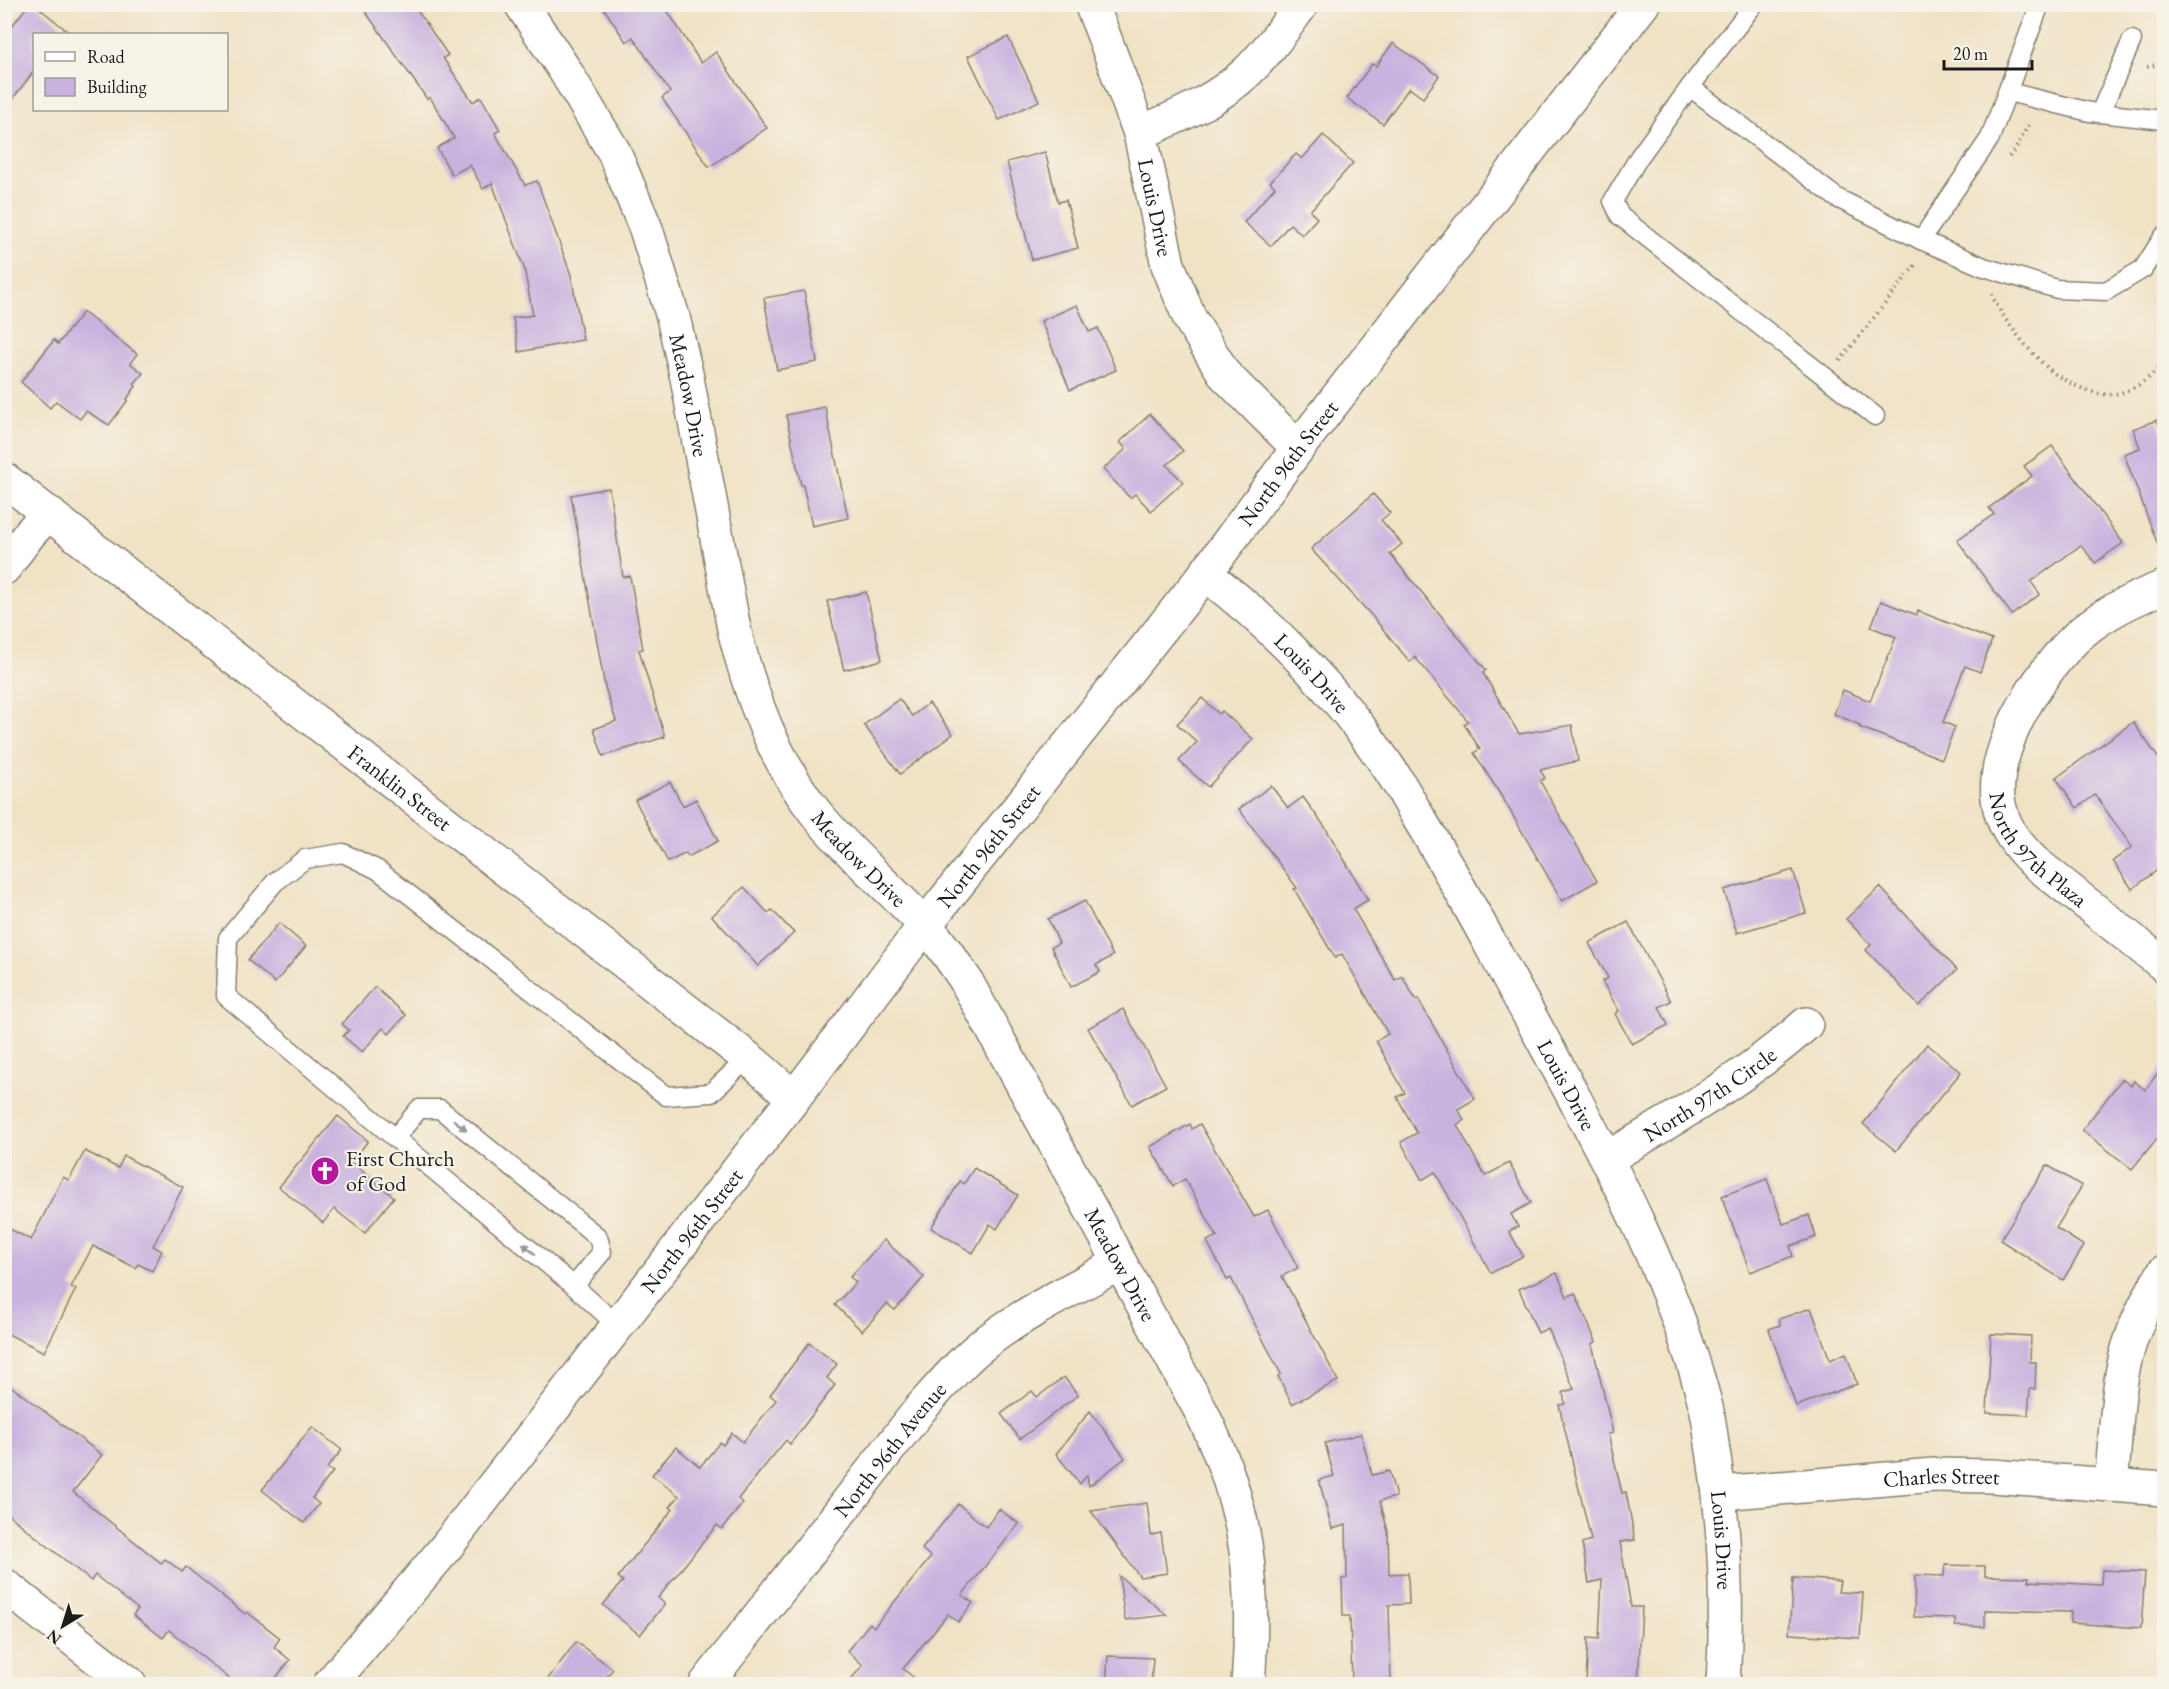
<svg xmlns="http://www.w3.org/2000/svg" width="2169" height="1689" font-family="'EB Garamond',serif">
<rect width="100%" height="100%" fill="#f7f3e8"/>
<filter id="ink" filterUnits="userSpaceOnUse"><feTurbulence type="fractalNoise" baseFrequency=".0167" numOctaves="2"/><feDisplacementMap in="SourceGraphic" scale="12" xChannelSelector="R" yChannelSelector="G"/><feConvolveMatrix kernelMatrix="1 2 1 2 8 2 1 2 1" color-interpolation-filters="sRGB"/></filter>
<filter id="wash" filterUnits="userSpaceOnUse"><feTurbulence type="fractalNoise" baseFrequency=".008" numOctaves="4" result="noise"/><feDisplacementMap in="SourceGraphic" scale="24" xChannelSelector="R" yChannelSelector="G"/><feGaussianBlur stdDeviation="1.35" result="paint"/><feColorMatrix in="noise" values="0 0 0 0 0 0 0 0 0 0 0 0 0 0 0 0 0 1.4 0 .05"/><feComposite in="paint" operator="in"/></filter>
<g filter="url(#wash)">
<rect width="100%" height="100%" fill="#f0e2c5"/>
<g id="blocks">
<g fill="#c8b3df">
<path d="M29 4H34L71 34H34V71L4 110V36Z"/>
<path d="M360 4H413L448 55 443 58 473 102 481 97 500 130 495 133 525 185 537 181 571 275 583 340 519 352 513 318 533 315 524 268 492 183 483 189 470 165 452 175 437 148 454 138 430 97 427 99Z"/>
<path d="M601 4H663L701 63 716 52 767 128 709 167 662 98 670 92 633 37 626 42Z"/>
<path d="M1008 37 1039 101 999 120 968 56Z"/>
<path d="M1393 43 1439 76 1423 98 1409 88 1383 124 1347 98 1372 64 1376 66Z"/>
<path d="M1323 135 1353 163 1310 211 1317 218 1302 235 1290 224 1271 246 1244 222 1275 187 1270 182 1296 154 1302 159Z"/>
<path d="M1045 152 1058 202 1066 200 1078 248 1032 260 1007 162Z"/>
<path d="M804 291 817 362 777 370 764 298Z"/>
<path d="M1077 305 1089 332 1098 328 1116 370 1070 390 1041 321Z"/>
<path d="M83 312 137 354 130 363 143 373 134 384 136 386 127 399 128 400 109 425 86 411 80 419 56 401 50 408 21 382 54 340 58 344Z"/>
<path d="M825 407 848 518 812 526 803 485H801L786 415Z"/>
<path d="M1150 414 1183 451 1167 465 1183 482 1151 511 1135 494 1130 498 1103 469 1126 449 1120 442Z"/>
<path d="M2157 420 2164 438V556H2162L2124 454 2140 448 2133 429Z"/>
<path d="M2052 446 2123 543 2095 563 2081 545 2031 582 2040 594 2012 615 1957 540 1994 514 1989 508 2032 476 2024 466Z"/>
<path d="M609 488 623 577 630 576 643 649 639 650 665 737 603 756 594 729 616 721 605 687 571 495Z"/>
<path d="M1373 494 1390 513 1381 520 1402 544 1390 554 1486 670 1483 673 1519 734 1572 725 1578 761 1540 770 1545 778 1540 781 1597 881 1562 901 1505 802 1474 753 1480 749 1464 724 1468 721 1415 657 1410 662 1373 617 1311 549Z"/>
<path d="M866 592 882 660 844 670 827 601Z"/>
<path d="M1881 601 1917 615 1918 611 1992 640 1980 672 1965 666 1943 722 1955 727 1942 759 1859 727 1860 725 1834 714 1843 690 1870 701 1896 637 1871 627Z"/>
<path d="M1202 698 1219 714 1222 711 1253 739 1208 787 1179 761 1197 742 1177 724Z"/>
<path d="M899 699 912 716 929 703 953 734 900 774 864 725Z"/>
<path d="M2133 722 2164 766V865L2132 889 2113 861 2132 847 2095 795 2077 808 2056 778Z"/>
<path d="M670 782 683 806 696 799 718 841 688 857 686 853 668 862 635 800Z"/>
<path d="M1271 786 1288 808 1303 797 1325 827 1368 900 1353 909 1395 980 1402 976 1416 1000 1418 999 1475 1099 1458 1109 1464 1120 1457 1125 1485 1176 1509 1163 1531 1203 1511 1214 1518 1227 1509 1231 1523 1256 1491 1273 1435 1172 1422 1180 1401 1142 1417 1133 1397 1097 1405 1093 1376 1041 1388 1034 1342 954 1335 958 1294 889 1297 888 1239 809Z"/>
<path d="M1793 870 1806 913 1737 933 1724 890Z"/>
<path d="M744 887 768 913 772 910 794 933 758 966 712 916Z"/>
<path d="M1880 887 1957 970 1919 1006 1866 950 1871 945 1846 919Z"/>
<path d="M1085 901 1113 956 1096 965 1100 972 1071 987 1051 947 1059 943 1048 919Z"/>
<path d="M1628 922 1671 1001 1659 1007 1668 1025 1632 1044 1615 1014 1619 1011 1602 981 1608 978 1589 943Z"/>
<path d="M279 923 306 946 275 983 248 960Z"/>
<path d="M375 987 406 1015 389 1034 383 1028 362 1052 343 1036 349 1030 342 1024Z"/>
<path d="M1123 1009 1166 1086 1132 1105 1088 1028Z"/>
<path d="M1927 1044 1961 1072 1896 1151 1863 1124Z"/>
<path d="M2164 1065V1130L2132 1169 2082 1130 2122 1079 2131 1086 2134 1081 2145 1090Z"/>
<path d="M338 1116 368 1141 351 1162 394 1197 365 1233 334 1209 323 1223 279 1187Z"/>
<path d="M1190 1124 1192 1129 1200 1124 1254 1217 1268 1210 1298 1268 1282 1276 1338 1381 1292 1404 1278 1376 1281 1374 1250 1315 1231 1278 1227 1280 1207 1241 1217 1236 1185 1179 1173 1186 1150 1147Z"/>
<path d="M85 1151 118 1168 124 1156 183 1187 153 1246 162 1251 152 1271 138 1264 136 1268 93 1246 71 1287 76 1289 44 1352 4 1332V1226L31 1240 63 1177 69 1180Z"/>
<path d="M2047 1165 2082 1186 2056 1228 2084 1246 2063 1280 2000 1240Z"/>
<path d="M974 1168 1018 1195 997 1229 990 1224 973 1253 931 1228 960 1181 964 1184Z"/>
<path d="M1767 1179 1783 1224 1809 1215 1816 1237 1790 1246 1793 1256 1750 1272 1722 1196Z"/>
<path d="M884 1240 924 1277 895 1310 887 1304 862 1331 835 1305 856 1282 850 1277Z"/>
<path d="M1557 1273 1567 1297 1575 1293 1596 1342 1592 1344 1613 1433 1608 1434 1622 1493 1626 1492 1635 1540 1620 1542 1631 1607H1642L1638 1684H1586L1588 1638 1599 1639 1602 1580 1589 1583 1582 1543 1591 1540 1559 1405 1565 1404 1563 1392 1574 1389 1548 1328 1538 1333 1519 1289Z"/>
<path d="M1811 1308 1830 1360 1846 1353 1857 1384 1796 1406 1769 1329 1780 1325 1779 1319Z"/>
<path d="M1991 1334 2031 1336 2030 1362H2036L2035 1389H2030L2028 1415 1987 1413Z"/>
<path d="M809 1343 837 1364 827 1378 835 1385 790 1444 786 1440 738 1499 743 1503 722 1529 717 1525 658 1598 665 1604 640 1635 603 1605 623 1581 618 1577 673 1509 670 1507 679 1496 652 1475 676 1447 700 1467 720 1442 723 1445 732 1433 743 1442 776 1400 770 1395Z"/>
<path d="M1064 1377 1078 1395 1020 1439 1001 1414 1032 1391 1037 1397Z"/>
<path d="M4 1381 102 1455 73 1492 161 1563 165 1559 182 1572 186 1567 245 1614 247 1612 280 1638 274 1647 290 1660 271 1684H236L169 1630 163 1638 133 1615 138 1609 95 1575 91 1581 4 1511Z"/>
<path d="M1090 1411 1125 1458 1089 1486 1087 1475 1080 1484 1056 1454Z"/>
<path d="M312 1427 342 1450 327 1468 333 1472 312 1498 319 1504 304 1523 262 1490Z"/>
<path d="M1361 1434 1372 1475 1389 1471 1396 1497 1380 1501 1388 1532 1389 1574 1408 1573 1409 1604 1389 1605 1391 1684H1352L1350 1616H1343L1342 1579 1347 1578 1346 1525 1332 1529 1319 1480 1334 1476 1325 1443Z"/>
<path d="M1147 1503 1151 1535 1161 1533 1167 1573 1140 1577 1091 1511Z"/>
<path d="M958 1504 986 1527 999 1509 1019 1524 962 1595 973 1603 958 1622 948 1614 903 1669 922 1684H847L863 1665 847 1651 870 1623 874 1627 931 1557 922 1549Z"/>
<path d="M1945 1565 1985 1566V1576L2029 1577 2028 1581 2101 1585 2102 1570 2145 1572 2141 1628 2070 1623 2071 1612 1985 1610V1627L1955 1626V1618L1914 1617 1915 1575 1944 1576Z"/>
<path d="M1119 1576 1167 1615 1125 1620Z"/>
<path d="M1793 1578 1840 1581 1838 1592 1863 1593 1860 1638 1789 1634Z"/>
<path d="M576 1642 613 1669 601 1684H544Z"/>
<path d="M1108 1656 1153 1658 1151 1684H1106Z"/>
</g>
</g>
</g>
<g filter="url(#ink)">
<use href="#blocks" fill-opacity="0" stroke="#867f70" stroke-width="1.5"/>
<g fill="none" stroke-linecap="round" stroke-linejoin="round">
<g stroke="#867f70" stroke-width="21">
<g id="service">
<path d="M1754 4 1690 87 1837 198 1921 240 1990 138 2040 4"/>
<path d="M1690 87 1639 157 1613 201 1620 216 1875 416"/>
<path d="M2008 92 2090 112 2164 120"/>
<path d="M2100 113 2132 40"/>
<path d="M1921 240 1984 267 2057 289 2106 291 2143 269 2164 236"/>
<path d="M395 1138 226 996 228 938 275 882 305 859 343 853 378 870 666 1096 711 1093 748 1058"/>
<path d="M574 1286 602 1252 598 1237 440 1109H419L395 1138 574 1286 618 1326"/>
</g>
</g>
<g stroke="#867f70" stroke-width="36">
<g id="minor">
<path id="s1" d="M521 4 564 69 614 152 646 229 673 317 687 378 734 629C750 694 773 758 815 812 848 853 888 886 924 924 939 940 952 960 965 979L1202 1413C1248 1507 1256 1582 1248 1684"/>
<path id="s2" d="M1091 4 1102 31 1140 133 1168 265 1190 319 1225 375 1298 448"/>
<path d="M1140 133C1178 116 1216 101 1247 72 1268 52 1285 27 1302 4"/>
<path id="s3" d="M4 479 754 1063 794 1098"/>
<path d="M4 568 30 533 49 513"/>
<path id="s4" d="M1205 574C1273 625 1336 691 1384 761 1396 778 1407 797 1417 815 1458 882 1494 952 1532 1020 1600 1145 1670 1268 1706 1407 1710 1423 1711 1440 1714 1457 1726 1535 1728 1606 1723 1684"/>
<path id="s5" d="M2164 587C2138 597 2114 608 2091 625 2048 657 1992 742 1998 798 2001 824 2015 843 2033 861L2164 965"/>
<path id="s6" d="M1608 1158C1676 1117 1746 1078 1806 1024"/>
<path d="M2111 1485C2115 1448 2116 1404 2123 1369 2130 1334 2145 1302 2164 1272"/>
<path id="s7" d="M1720 1493 1934 1475 1992 1476 2164 1489"/>
<path d="M4 1585 130 1684"/>
<path id="s8" d="M706 1684 921 1408C942 1385 962 1360 986 1342 1027 1311 1075 1288 1120 1263"/>
</g>
</g>
<g stroke="#867f70" stroke-width="36">
<g id="tertiary">
<path id="s9" d="M330 1684 443 1551 794 1098 925 925 1205 574 1298 448 1643 4"/>
</g>
</g>
<g stroke="#867f70" stroke-width="4" stroke-dasharray="1.5 4.5" stroke-linecap="butt">
<path d="M2147 67 2164 63"/>
<path d="M2009 157 2015 150 2030 122"/>
<path d="M1992 294C1998 315 2039 364 2058 376 2073 385 2096 397 2114 394 2135 391 2150 378 2164 363"/>
<path d="M1840 361 1917 263"/>
</g>
<use href="#service" stroke="#fff" stroke-width="18"/>
<use href="#minor" stroke="#fff" stroke-width="33"/>
<use href="#tertiary" stroke="#fff" stroke-width="33"/>
</g>
<defs><path id="oneway-solid" d="M-6-.8H1V-3.2L6.5 0L1 3.2V.8H-6Z" transform="scale(1.5)"/></defs>
<g fill="#999">
<use href="#oneway-solid" transform="translate(460 1125) rotate(39)"/>
<use href="#oneway-solid" transform="translate(529 1249) rotate(-140)"/>
</g>
</g>
<defs>
<g id="church-disc" transform="scale(1.5)"><circle r="9.5" fill="#b5179e" stroke="#f7f3e8"/><path d="M-1.2-6h2.4v3.5h3.3v2.4h-3.3V6h-2.4V-.1h-3.3v-2.4h3.3Z" fill="#fff"/></g>
</defs>
<g fill-rule="evenodd">
<use href="#church-disc" x="325" y="1171"/>
</g>
<g text-anchor="middle" dominant-baseline="central" stroke-width="4.5" stroke-linejoin="round" paint-order="stroke">
<g font-size="22" fill="#1c1c1c" stroke="#f7f3e8">
<text stroke="none"><textPath href="#s2" startOffset="214">Louis Drive</textPath></text>
<text stroke="none"><textPath href="#s1" startOffset="430">Meadow Drive</textPath></text>
<text stroke="none"><textPath href="#s9" startOffset="1552">North 96th Street</textPath></text>
<text stroke="none"><textPath href="#s4" startOffset="146">Louis Drive</textPath></text>
<text stroke="none"><textPath href="#s3" startOffset="502">Franklin Street</textPath></text>
<text stroke="none"><textPath href="#s9" startOffset="1066">North 96th Street</textPath></text>
<text stroke="none"><textPath href="#s5" startOffset="352">North 97th Plaza</textPath></text>
<text stroke="none"><textPath href="#s1" startOffset="934">Meadow Drive</textPath></text>
<text stroke="none"><textPath href="#s4" startOffset="632">Louis Drive</textPath></text>
<text stroke="none"><textPath href="#s6" startOffset="120">North 97th Circle</textPath></text>
<text stroke="none"><textPath href="#s9" startOffset="580">North 96th Street</textPath></text>
<text stroke="none"><textPath href="#s1" startOffset="1420">Meadow Drive</textPath></text>
<text stroke="none"><textPath href="#s8" startOffset="298">North 96th Avenue</textPath></text>
<text stroke="none"><textPath href="#s7" startOffset="222">Charles Street</textPath></text>
<text stroke="none"><textPath href="#s4" startOffset="1118">Louis Drive</textPath></text>
</g>
<g font-size="22" fill="#1c1c1c" stroke="#f7f3e8" text-anchor="start">
<text x="346" y="1158">First Church<tspan x="346" dy="25">of God</tspan></text>
</g>
</g>
<rect width="2169" height="1689" fill="none" stroke="#f7f3e8" stroke-width="24"/>
<rect x="33" y="33" width="195" height="78" fill="#f7f3e8" stroke="#9f9d96" stroke-width="1.5"/>
<rect x="45" y="52" width="30" height="9" fill="#ffffff" stroke="#9f9d96" stroke-width="1.5"/>
<text x="87" y="63" font-size="18" fill="#1c1c1c">Road</text>
<rect x="45" y="78" width="30" height="18" fill="#c8b3df" stroke="#9f9d96" stroke-width="1.5"/>
<text x="87" y="93" font-size="18" fill="#1c1c1c">Building</text>
<g transform="translate(63 1626) rotate(218)" stroke="#f7f3e8" stroke-width="4.5" paint-order="stroke">
<path d="M0-4.5L10 22L0 15L-10 22Z" fill="#1c1c1c"/>
<text y="-9" font-size="16" font-weight="bold" text-anchor="middle" fill="#1c1c1c">N</text>
</g>
<path d="M1944 60v9h88v-9" fill="none" stroke="#1c1c1c" stroke-width="3"/>
<text x="1953" y="60" font-size="18" fill="#1c1c1c" stroke="#f7f3e8" stroke-width="4.5" paint-order="stroke">20 m</text>
</svg>
